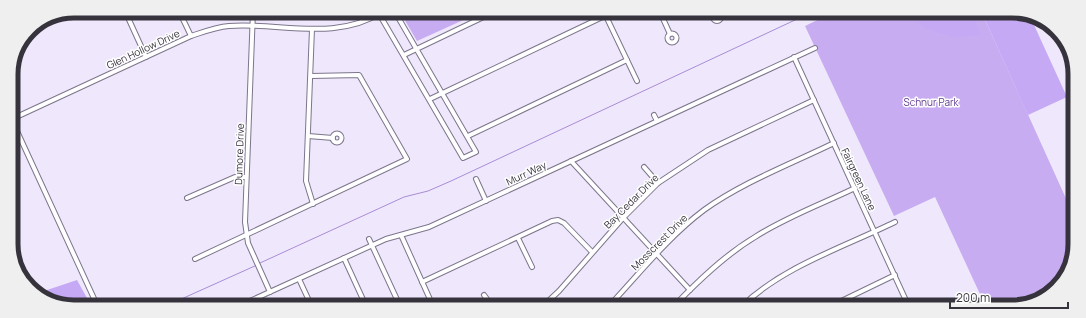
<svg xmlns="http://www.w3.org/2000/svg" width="1086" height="318" font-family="Manrope,sans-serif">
<rect width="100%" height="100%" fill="#efe8fc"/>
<g fill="#c7acf2">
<path d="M400 12H481L417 41Z"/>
<path d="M832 13H982L1073 214V260L1053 291 1016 307H986L935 197 894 216 805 26Z"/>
</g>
<g fill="#c6a9f5">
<path d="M905 13H971L981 35 953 37 927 29Z"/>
<path d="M982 13 1029 14 1067 97 1028 115Z"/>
<path d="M77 280 87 298C61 307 62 307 38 293Z"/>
</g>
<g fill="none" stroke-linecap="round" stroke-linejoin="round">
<g stroke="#a88cd5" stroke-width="1">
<path d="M260 263 404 197 428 191 451 181 810 13"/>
<path d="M168 305 257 265"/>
</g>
<g stroke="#7d758b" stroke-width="6">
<g id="minor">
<path d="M125 11 146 57"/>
<path d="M179 11 191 36"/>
<path d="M253 11 245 222 248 243 270 292"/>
<path d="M378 12 463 158 476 152 395 12"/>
<path d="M604 12 637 81"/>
<path d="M660 12 670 34"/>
<circle cx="717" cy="17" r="4"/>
<path d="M312 29 306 181 313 204"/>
<circle cx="672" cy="38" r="4.5"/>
<path d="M404 55 494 12"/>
<path d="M794 57 909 307"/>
<path d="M430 99 613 12"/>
<path d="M654 115 657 121"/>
<path d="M11 118 97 305"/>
<path d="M12 119 191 36C203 32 216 27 229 26 279 22 336 42 382 12"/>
<circle cx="337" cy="138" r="4.5"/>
<path d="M308 136 333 138"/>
<path d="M468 136 627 60"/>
<path d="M571 161 690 290"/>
<path d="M644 167 658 183"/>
<path d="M476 179 486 201"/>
<path d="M187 198 235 177H246"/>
<path d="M401 235 433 306"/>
<path d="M518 238 532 267"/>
<path d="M369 239 400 306"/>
<path d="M344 258 366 306"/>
<path d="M195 259 407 159 359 75 311 76"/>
<path d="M299 279 311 305"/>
<path d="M422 282 552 221 558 220 564 223 592 252"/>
<path d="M484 295 492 306"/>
<path d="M230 305H235"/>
<path d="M241 305 386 239 429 227 815 48"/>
<path d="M543 306 559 291 623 218 658 183 708 150 814 100"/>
<path d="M609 306C639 274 668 237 704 210 743 182 791 164 834 143"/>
<path d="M674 306C699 280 725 255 755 237 786 217 822 204 855 188"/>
<path d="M742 306C784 266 844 247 895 222"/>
<path d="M831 306 895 275"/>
</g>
</g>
<use href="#minor" stroke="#fff" stroke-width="4"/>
</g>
<g text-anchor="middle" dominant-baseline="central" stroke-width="3" stroke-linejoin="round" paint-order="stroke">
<g font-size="10" fill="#37333d" stroke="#fff">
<text transform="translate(143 49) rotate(-25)">Glen Hollow Drive</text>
<text transform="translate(239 154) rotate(-88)">Dumore Drive</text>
<text transform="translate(526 173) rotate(-25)">Murr Way</text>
<text transform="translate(859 179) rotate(65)">Fairgreen Lane</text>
<text transform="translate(631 201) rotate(-45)">Bay Cedar Drive</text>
<text transform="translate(659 242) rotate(-45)">Mosscrest Drive</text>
</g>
<g font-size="10" fill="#613a90" stroke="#fff">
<text x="931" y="102">Schnur Park</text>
</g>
</g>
<path d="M0 0H1086V318H0ZM74 18H1012A56 56 0 0 1 1068 74V244A56 56 0 0 1 1012 300H74A56 56 0 0 1 18 244V74A56 56 0 0 1 74 18Z" fill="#efefef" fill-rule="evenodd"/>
<path fill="none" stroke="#37333d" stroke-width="5" d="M74 18H1012A56 56 0 0 1 1068 74V244A56 56 0 0 1 1012 300H74A56 56 0 0 1 18 244V74A56 56 0 0 1 74 18Z"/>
<path d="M950 302v6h118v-6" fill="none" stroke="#37333d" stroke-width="2"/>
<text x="956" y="302" font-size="12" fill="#37333d" stroke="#ffffff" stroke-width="3" paint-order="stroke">200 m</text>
</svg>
